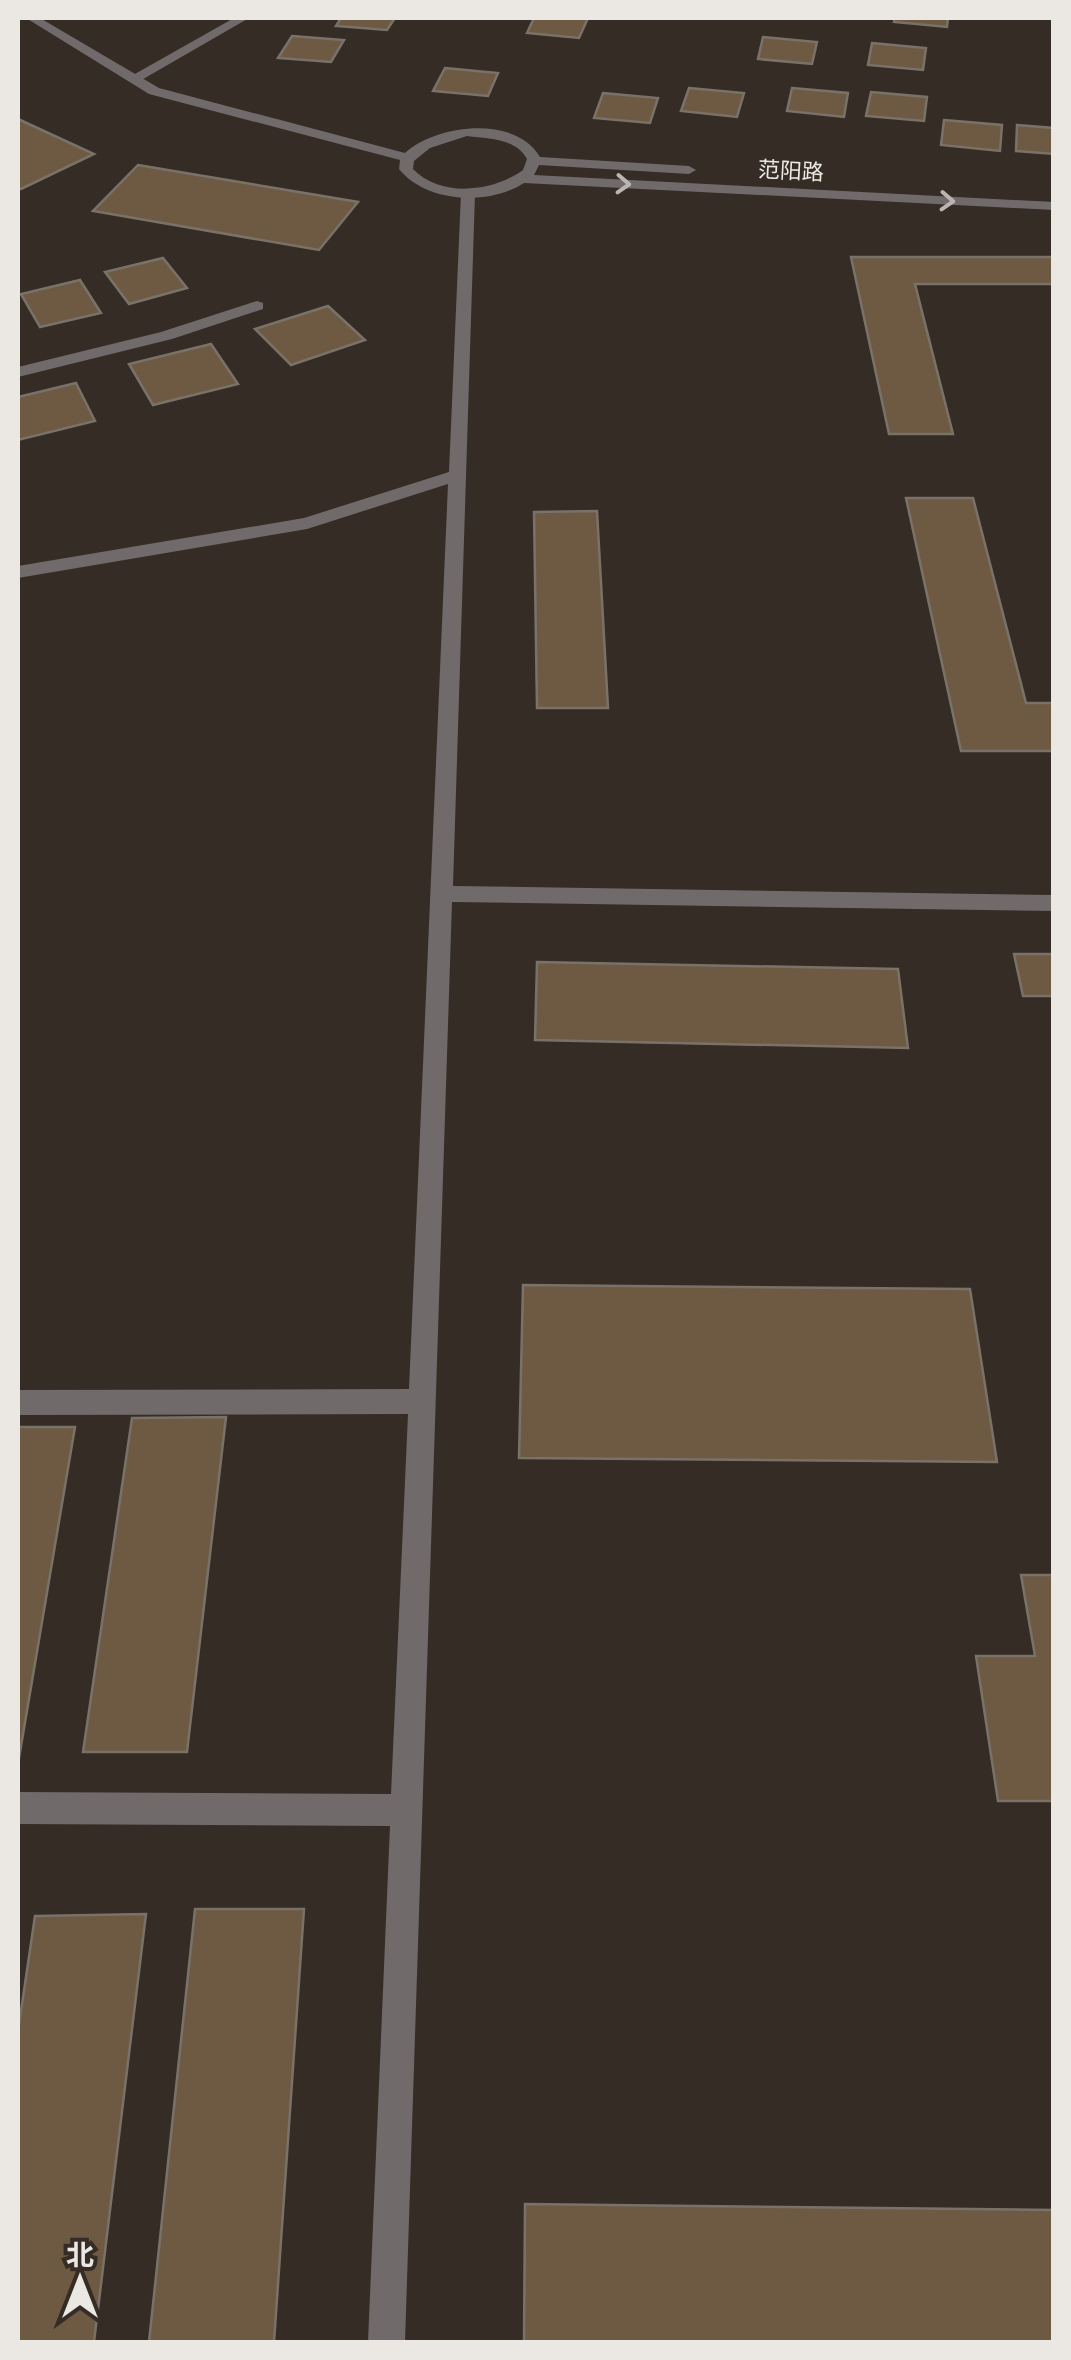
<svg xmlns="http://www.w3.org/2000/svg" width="1071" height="2360" font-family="Lato,'Noto Sans SC',sans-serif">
<rect width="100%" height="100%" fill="#342c25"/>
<g fill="#6e5a42" stroke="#797269" stroke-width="2.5">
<path d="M341 18H395L387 30 336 26Z"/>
<path d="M534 18H588L579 38 527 33Z"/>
<path d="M895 18H948L947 27 894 22Z"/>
<path d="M292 36 344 40 331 62 278 58Z"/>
<path d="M763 37 817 42 812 64 758 59Z"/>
<path d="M872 43 926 48 923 70 868 65Z"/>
<path d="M445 68 498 73 488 96 433 91Z"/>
<path d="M689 88 744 93 737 117 681 111Z"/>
<path d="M792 88 848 93 844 117 787 111Z"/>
<path d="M871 92 927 97 924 121 866 116Z"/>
<path d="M603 93 658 98 650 123 594 118Z"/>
<path d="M18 119 94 154 21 189 18 187Z"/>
<path d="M944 120 1002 125 1000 151 941 145Z"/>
<path d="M1017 125 1054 128V154L1016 151Z"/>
<path d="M138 165 358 202 319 250 93 211Z"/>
<path d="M851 257H1054V284H915L953 434H889Z"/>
<path d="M163 258 187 288 129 304 105 272Z"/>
<path d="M80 280 101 313 40 327 21 294Z"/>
<path d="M328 306 365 340 291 365 255 329Z"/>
<path d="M211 344 238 384 153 405 129 364Z"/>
<path d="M76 383 95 421 18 440V397Z"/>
<path d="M906 498H973L1026 703H1054V751H961Z"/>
<path d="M597 511 608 708H537L534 512Z"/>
<path d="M1014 954H1054V996H1023Z"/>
<path d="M537 962 898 969 908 1048 535 1040Z"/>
<path d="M523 1285 970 1289 997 1462 519 1458Z"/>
<path d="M226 1417 187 1752H83L132 1418Z"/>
<path d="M18 1427H75L18 1764Z"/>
<path d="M1021 1575H1054V1801H998L976 1656H1035Z"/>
<path d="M195 1909H304L274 2342H149Z"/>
<path d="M146 1914 94 2342H18V2031L35 1916Z"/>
<path d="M525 2204 1054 2210V2342H524Z"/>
</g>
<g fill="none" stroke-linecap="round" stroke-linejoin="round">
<path fill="#706a6b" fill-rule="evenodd" d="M257 301 263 303V309L172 339 18 377V367L161 332Z"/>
<g fill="#706a6b" fill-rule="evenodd">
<path d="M234 18H249L138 82 126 79Z"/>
<path d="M468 189 475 193 453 886 1054 895V911L452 902 405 2342H368L390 1826 18 1824V1792L391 1794 408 1414 18 1415V1390L409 1389 448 484 307 529 18 578V566L304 518 449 472 461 193Z"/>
</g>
<path fill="#706a6b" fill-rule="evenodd" d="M26 18H40L159 88 405 153C437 124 516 115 540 157L689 166 696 170 689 174 539 165 534 175 1054 202V210L524 183C489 206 426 203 399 169L400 160 149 94ZM467 136C489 139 516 138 527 159L523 170C493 192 441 198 413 169L414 161 430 148Z"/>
</g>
<defs><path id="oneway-chevron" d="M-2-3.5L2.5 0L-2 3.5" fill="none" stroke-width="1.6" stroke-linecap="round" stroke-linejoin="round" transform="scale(2.5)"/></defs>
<g stroke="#bab5b2">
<use href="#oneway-chevron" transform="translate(623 184) rotate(3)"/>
<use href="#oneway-chevron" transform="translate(947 201) rotate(3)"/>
</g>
<g text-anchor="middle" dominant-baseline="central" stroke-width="8" stroke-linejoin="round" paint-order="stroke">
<g font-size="22" fill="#ebe7e2" stroke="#342c25">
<text transform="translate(791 170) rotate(3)">范阳路</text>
</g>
</g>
<rect width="1071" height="2360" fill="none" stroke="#ebe7e2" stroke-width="40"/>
<g transform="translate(80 2280)" stroke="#342c25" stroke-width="8" paint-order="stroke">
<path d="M0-8L18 38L0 25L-18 38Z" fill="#ebe7e2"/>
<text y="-15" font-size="28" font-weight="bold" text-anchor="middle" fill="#ebe7e2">北</text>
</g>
</svg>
